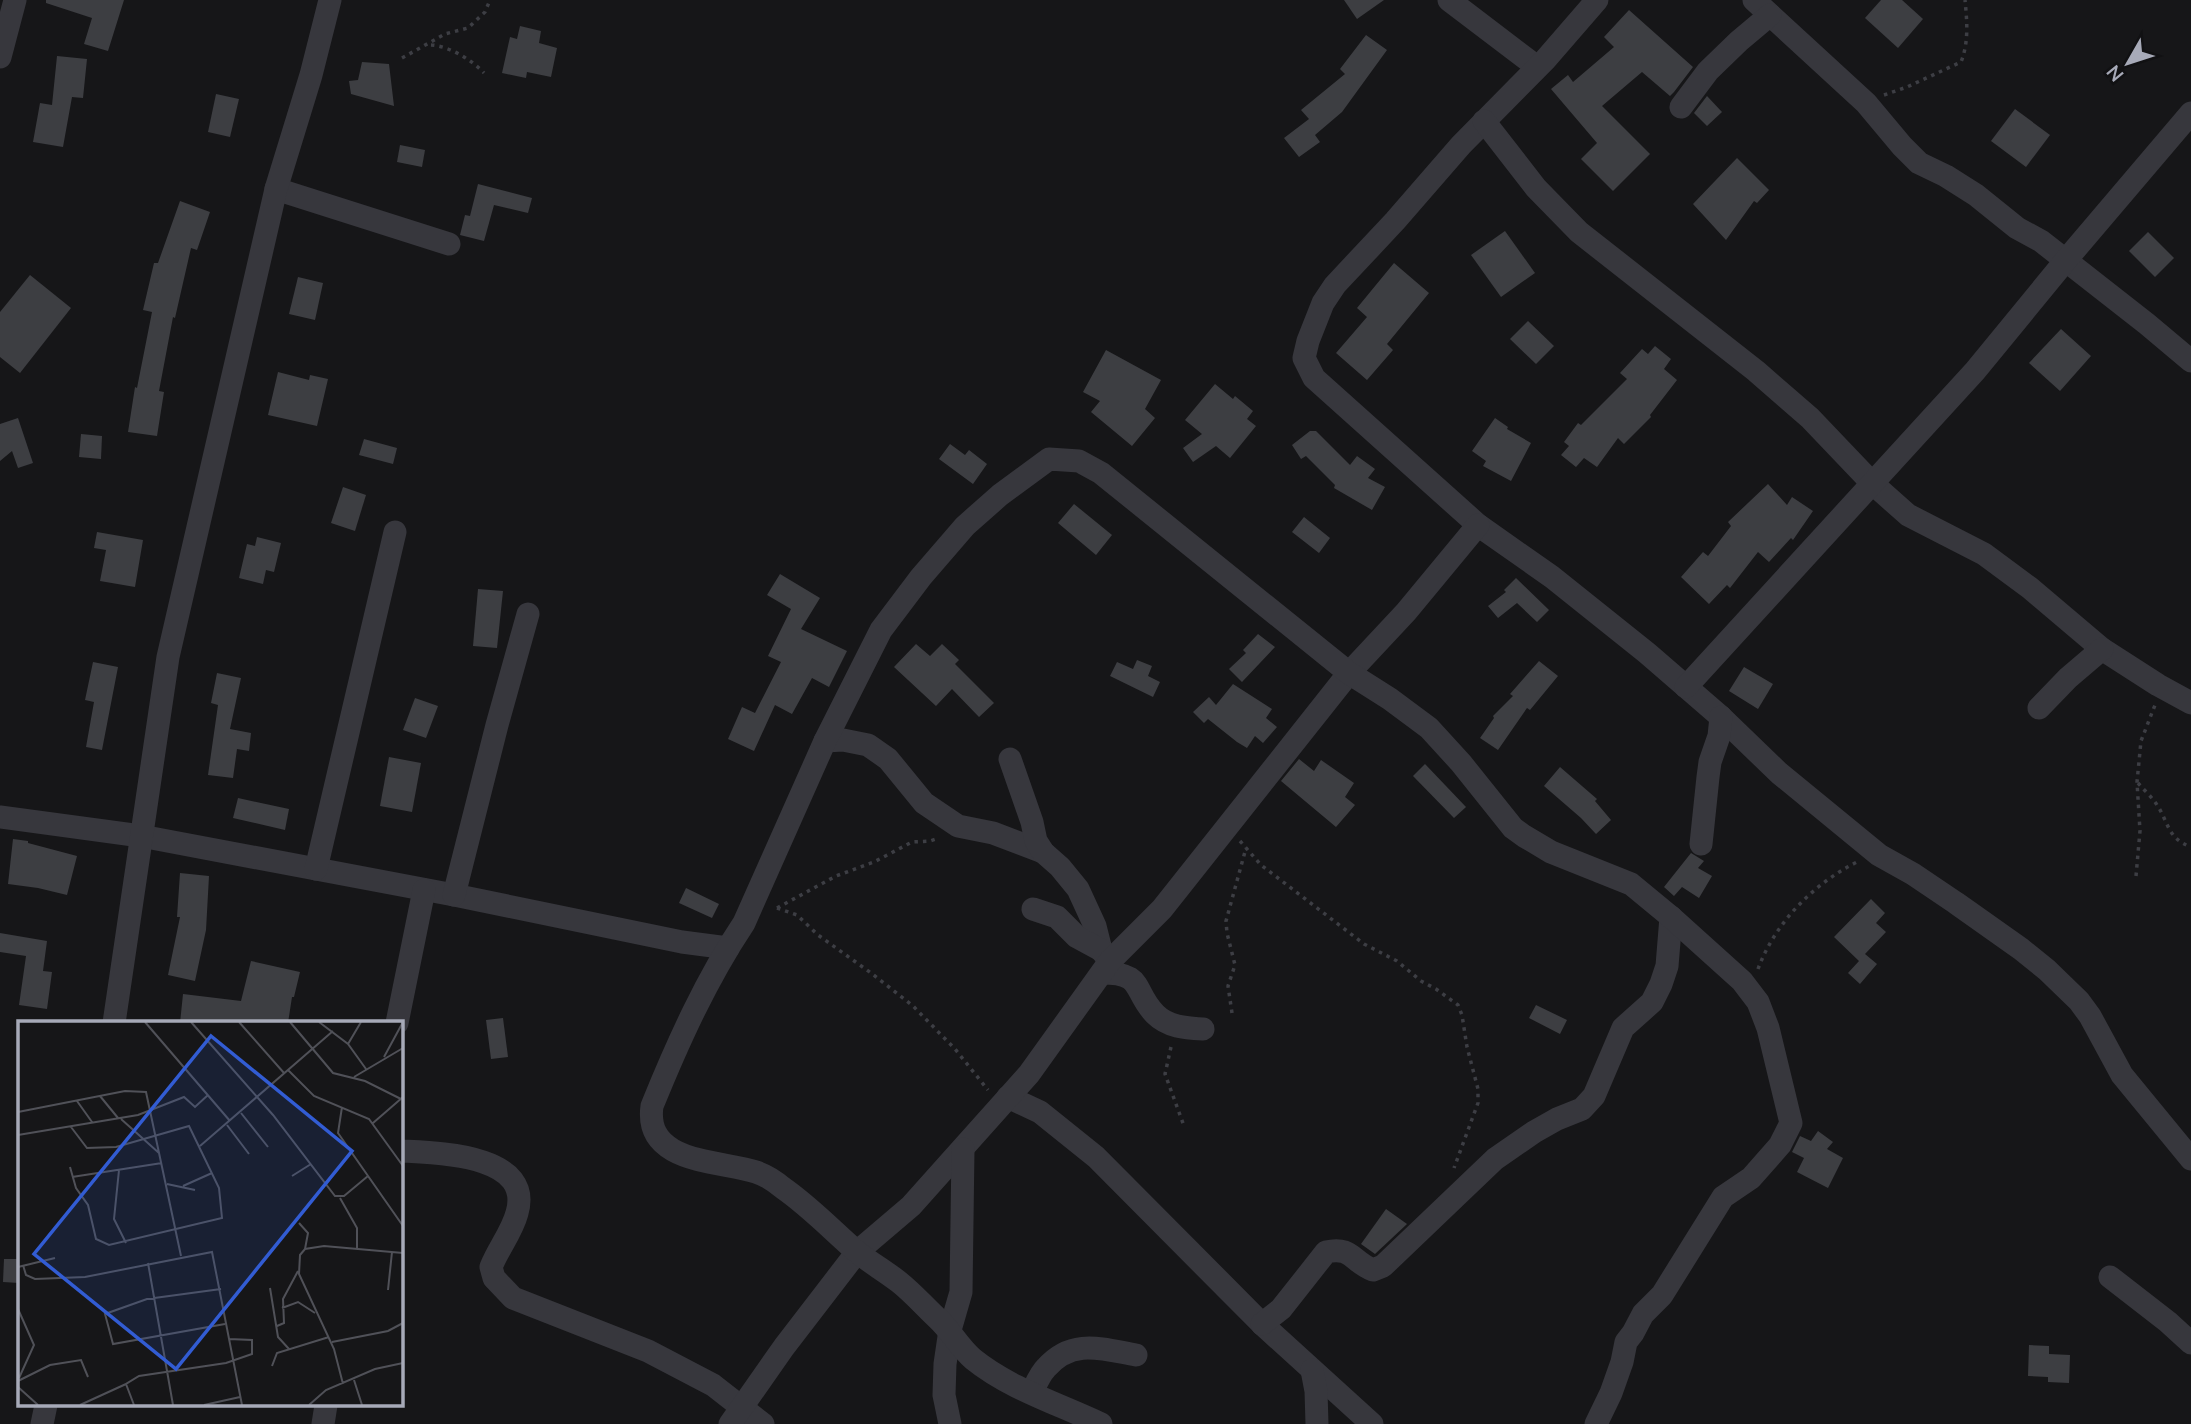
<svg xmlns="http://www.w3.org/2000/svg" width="2191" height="1424" font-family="Mulish,sans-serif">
<rect width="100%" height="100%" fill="#161618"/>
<g fill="#3d3e42">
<path d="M46 0H124L108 51 84 44 92 18 46 3Z"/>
<path d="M1344 0H1384L1357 19Z"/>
<path d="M1881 0H1902L1923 19 1898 48 1865 18Z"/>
<path d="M1629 10 1693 67 1674 92 1670 96 1642 72 1602 106 1650 154 1613 191 1581 159 1597 143 1551 89 1568 75 1573 82 1614 47 1604 37Z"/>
<path d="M520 26 541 31 539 43 557 48 551 77 527 72 526 78 502 73 510 37 517 39Z"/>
<path d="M1366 35 1387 50 1342 112 1315 135 1320 142 1299 157 1284 138 1309 119 1301 110 1345 74 1340 69Z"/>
<path d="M57 56 87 59 83 98 72 97 63 147 33 142 40 103 52 105Z"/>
<path d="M362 62 389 64 394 106 351 94 349 81 358 80Z"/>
<path d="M216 94 239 99 230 137 208 132Z"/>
<path d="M1707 96 1722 112 1707 126 1694 113Z"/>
<path d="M2015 109 2050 135 2026 167 1991 141Z"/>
<path d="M400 145 425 150 422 167 397 162Z"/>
<path d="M1737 158 1769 190 1757 203 1754 201 1726 240 1693 204Z"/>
<path d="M478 184 532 198 528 213 494 205 484 241 460 235 465 215 470 216Z"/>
<path d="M180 201 210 212 197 250 191 248 175 318 173 317 159 391 164 392 157 436 128 432 135 387 137 388 152 312 143 310 154 263H158Z"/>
<path d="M1505 231 1535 273 1501 297 1471 255Z"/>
<path d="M2148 232 2174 258 2155 277 2129 251Z"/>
<path d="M1394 263 1429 293 1387 344 1393 350 1367 380 1336 353 1367 317 1357 308Z"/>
<path d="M30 275 71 308 20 373 0 357V312Z"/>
<path d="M298 277 323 283 315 320 289 314Z"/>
<path d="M1528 321 1554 346 1536 364 1510 339Z"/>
<path d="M2061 329 2091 356 2060 391 2029 363Z"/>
<path d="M1655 346 1671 359 1664 369 1677 380 1650 415 1651 417 1624 444 1618 438 1597 467 1584 458 1576 467 1561 455 1569 446 1564 442 1578 423 1581 425 1627 379 1620 373 1642 349 1648 354Z"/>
<path d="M1106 350 1161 380 1145 409 1155 418 1132 446 1091 412 1100 401 1083 392Z"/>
<path d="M278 372 309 380 310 375 328 379 317 426 268 415Z"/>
<path d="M1215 384 1233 399 1235 396 1253 411 1247 419 1256 426 1230 458 1216 446 1193 462 1183 448 1202 434 1185 420Z"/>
<path d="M18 418 33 463 18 468 12 451 0 461V424Z"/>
<path d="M1495 418 1508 427 1507 429 1531 443 1511 481 1483 466 1486 461 1472 451Z"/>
<path d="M1310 431H1316L1350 465 1357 456 1375 469 1368 478 1385 487 1372 510 1334 488 1335 485 1306 456 1301 459 1292 445Z"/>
<path d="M81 434 102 436 101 459 79 457Z"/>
<path d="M364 439 397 448 393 464 359 455Z"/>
<path d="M950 444 965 455 969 450 987 464 973 484 939 459Z"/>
<path d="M1768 484 1787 505 1792 497 1813 511 1793 540 1791 538 1769 562 1758 552 1730 588 1727 585 1709 604 1681 577 1703 552 1708 556 1731 526 1728 522Z"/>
<path d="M343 487 366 495 355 531 331 523Z"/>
<path d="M1074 504 1112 535 1096 555 1058 523Z"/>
<path d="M1304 517 1330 538 1319 553 1292 532Z"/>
<path d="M97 532 143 540 135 587 100 581 106 550 94 548Z"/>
<path d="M257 537 281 543 274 572 266 570 263 584 239 578 247 544 255 546Z"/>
<path d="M780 574 820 598 801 629 847 651 829 687 812 678 792 714 775 705 754 751 728 739 742 707 755 713 781 662 768 656 791 609 767 595Z"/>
<path d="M1516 578 1549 610 1537 622 1517 603 1498 618 1488 606 1506 592 1504 590Z"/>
<path d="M478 589 503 591 497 648 473 646Z"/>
<path d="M1258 634 1275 647 1242 682 1229 669 1246 653 1243 650Z"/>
<path d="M916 644 930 656 942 644 959 660 955 664 994 703 979 717 952 689 936 706 894 667Z"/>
<path d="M1137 660 1152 666 1148 676 1160 682 1153 697 1110 676 1117 662 1133 669Z"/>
<path d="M1539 661 1558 676 1530 710 1527 708 1498 750 1480 738 1494 718 1493 716 1513 696 1510 694Z"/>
<path d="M93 662 118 667 102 750 86 747 94 702 85 700Z"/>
<path d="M1744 667 1773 684 1758 709 1729 691Z"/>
<path d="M217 673 241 678 230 729 251 733 249 751 237 749 233 778 208 775 218 705 211 703Z"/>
<path d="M1233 684 1272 709 1266 718 1277 727 1263 743 1255 736 1247 748 1237 742 1208 719 1204 723 1193 712 1209 697 1216 705Z"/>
<path d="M415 698 438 706 426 738 403 730Z"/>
<path d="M389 757 421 763 412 812 380 806Z"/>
<path d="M1299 759 1314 771 1321 760 1354 783 1345 797 1355 805 1336 827 1281 781Z"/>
<path d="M1425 764 1466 807 1454 818 1413 776Z"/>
<path d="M1560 767 1597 799 1595 801 1611 820 1596 834 1581 818 1544 786Z"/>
<path d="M238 798 289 809 285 830 233 818Z"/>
<path d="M13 839 28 841V843L77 856 67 895 38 888 8 884Z"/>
<path d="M1691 853 1704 861 1698 868 1712 876 1699 898 1682 887 1674 896 1664 887Z"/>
<path d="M180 873 209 876 206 930 195 981 168 975 180 917H177Z"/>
<path d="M686 888 719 904 712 918 679 903Z"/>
<path d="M1871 899 1885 913 1876 923 1886 932 1865 954 1877 964 1860 984 1848 973 1859 961 1834 937Z"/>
<path d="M0 933 47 941 43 971 52 972 47 1009 19 1005 26 956 0 952Z"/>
<path d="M251 961 300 972 294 997H292L288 1023H180L183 994 241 1001Z"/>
<path d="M1536 1005 1567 1020 1560 1034 1529 1018Z"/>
<path d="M503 1018 508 1057 491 1059 486 1020Z"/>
<path d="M1818 1131 1833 1142 1827 1149 1843 1158 1828 1188 1797 1172 1804 1158 1792 1152 1800 1136 1811 1141Z"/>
<path d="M1386 1209 1407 1224 1375 1254 1361 1244Z"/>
<path d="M4 1259H19V1283L3 1282Z"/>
<path d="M2029 1345 2049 1346V1354L2070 1355 2069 1383 2048 1382V1377L2028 1376Z"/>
</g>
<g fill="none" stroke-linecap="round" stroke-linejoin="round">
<g stroke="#3d3e44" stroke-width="3.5" stroke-dasharray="3.5 5" stroke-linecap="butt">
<path d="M431 45C449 46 472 60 484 73"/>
<path d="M402 58 445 34 468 28 485 12 490 0"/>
<path d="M1884 95 1907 87 1961 62C1969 42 1967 21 1965 0"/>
<path d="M2138 783C2144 790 2152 797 2157 805 2169 823 2167 838 2191 847"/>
<path d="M1240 841 1261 865 1364 944 1397 961 1421 981 1436 989 1458 1005 1462 1015 1467 1047 1478 1089V1103L1454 1168"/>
<path d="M2136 876 2140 831 2137 782 2141 741 2155 705"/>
<path d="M777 908 797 915 818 935 871 973 913 1006 955 1049 988 1090"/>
<path d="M777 908 836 876 874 862 912 842 930 841 939 838"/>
<path d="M1758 969C1775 923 1813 884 1857 862"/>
<path d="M1232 1013 1228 986 1235 965 1227 933 1226 921 1246 848"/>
<path d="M1171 1047 1165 1074 1184 1126"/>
</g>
<g stroke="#37373d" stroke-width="23">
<path d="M1449 0 1537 67"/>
<path d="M1597 0 1545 60 1461 145 1395 221 1335 285 1323 303 1308 341 1304 358 1314 378 1478 525 1552 577 1647 653 1721 717 1779 773 1879 855 1913 874 1956 903 2021 949 2047 970 2079 1001 2090 1016 2122 1075 2191 1159"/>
<path d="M1754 0 1866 103 1902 146 1919 163 1946 176 1976 195 2017 228 2041 241 2147 324 2191 361"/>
<path d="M0 57 15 0"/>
<path d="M1681 107 1708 71 1739 41 1770 15"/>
<path d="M1484 121 1536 188 1579 232 1756 371 1810 418 1872 483 1908 515 1984 554 2030 588 2102 649 2158 685 2191 703"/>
<path d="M276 189 449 244"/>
<path d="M1686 687 1975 371 2066 260 2191 113"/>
<path d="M2039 708 2068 678 2102 649"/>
<path d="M825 741 843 740 868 745 888 759 924 803 958 826 993 833 1043 852"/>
<path d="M1010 759 1032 822 1036 841 1043 852 1060 867 1078 889 1095 926 1101 950 1110 961"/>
<path d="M0 817 141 836 454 895 682 942 728 948"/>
<path d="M1701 844 1708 777 1710 762 1719 736 1721 717"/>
<path d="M316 869 395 532"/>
<path d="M454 895 497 725 528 614"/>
<path d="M1033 909 1057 917 1077 937 1101 950"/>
<path d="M1102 973C1145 973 1132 990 1155 1014 1168 1027 1185 1028 1203 1029"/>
<path d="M114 1023 168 657 276 189 311 75 330 0"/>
<path d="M397 1023 424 890"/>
<path d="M1008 1097 1040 1112 1096 1157 1262 1324 1372 1424"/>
<path d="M401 1151C437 1153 534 1154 517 1213 512 1232 498 1249 491 1267L494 1278 513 1298 648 1351 713 1385 763 1424"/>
<path d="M2110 1277 2168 1322 2191 1343"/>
<path d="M1262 1324 1281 1309 1326 1252C1352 1246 1352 1262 1373 1270L1383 1266 1495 1159 1534 1132 1557 1119 1582 1109 1594 1096 1623 1028 1652 1002 1661 984 1667 966 1671 917"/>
<path d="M1312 1370 1316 1391 1317 1424"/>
<path d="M1032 1392C1036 1384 1040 1374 1046 1368 1072 1338 1102 1349 1136 1355"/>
<path d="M42 1424 46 1405"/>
<path d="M323 1424 326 1405"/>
<path d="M730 1424 784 1347 857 1252 911 1206 1029 1074 1110 961 1162 909 1349 673 1406 612 1478 525"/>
<path d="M950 1424 944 1395 945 1364 950 1330 961 1292 963 1149"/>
<path d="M1101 1424C1059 1404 1010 1389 973 1359 959 1347 951 1331 938 1319 925 1307 913 1293 899 1282 885 1271 869 1262 856 1251 832 1230 809 1206 783 1188 776 1182 765 1175 756 1172 719 1160 644 1164 652 1106 678 1042 706 980 744 923L825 741 881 630 921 577 965 526 1000 495 1049 459 1079 461 1101 473 1349 673 1390 699 1429 728 1461 763 1513 828 1524 836 1551 852 1631 884 1671 917 1742 981 1758 1002 1768 1028 1791 1123 1780 1145 1751 1178 1723 1197 1662 1295 1643 1314 1633 1333 1626 1342 1622 1362 1611 1393 1596 1424"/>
</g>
</g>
<g transform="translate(18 1021)">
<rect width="385" height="385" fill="#161618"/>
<path fill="none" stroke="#505158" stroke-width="2" d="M127 1 212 100M173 1 255 94 317 175H326L350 155M221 1 266 52M272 1 315 52 347 60 383 78M301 1 330 23 348 48M330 23 343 1M366 36 385 1M270 49 296 75 351 98 385 145M336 56 385 27M82 75 100 97M59 80 74 101M324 86 320 112 385 205M0 91 107 70 128 71 163 235M223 92 250 126M103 98 141 132M355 102 385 76M209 104 231 133M0 114 120 94 166 76 177 86 190 74M182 125 315 10M52 146 58 167 70 184 78 218 91 224 204 197 201 167 171 105 98 126 69 127 53 106M101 149 96 198 108 222M274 155 293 143M54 156 144 142M149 163 177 169M165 165 194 152M322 177 339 207V227M281 202 290 212 287 228M130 242 155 384M5 244 8 254 17 258 67 256 194 231 224 384M0 246 37 237M252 267 260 316 271 328M203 268 129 278 87 293 95 323 207 303M370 269 374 231M264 287 280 281 297 292M0 288 16 324 1 357M259 305 266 302 265 278 280 250M314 321 370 310 385 302M254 345 259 332 311 316M336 359 344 384M0 360 32 344 63 339 70 356M325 363 316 328 281 253 282 234 287 228 306 225 385 232M0 366 20 384M62 384 108 363M116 384 108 363 121 355 208 342 234 333V319L211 318M186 384 222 376M291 384 308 369 357 348 385 342"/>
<path fill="#325cd3" fill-opacity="0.15" stroke="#325cd3" stroke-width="3.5" d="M193 15 334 130 158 348 16 233Z"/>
<rect width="385" height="385" fill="none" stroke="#a7aab8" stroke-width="3.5"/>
</g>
<g transform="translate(2128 63) rotate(231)" stroke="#111113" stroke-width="5" paint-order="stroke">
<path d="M0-5L12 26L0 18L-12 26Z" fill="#a7aab8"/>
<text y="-10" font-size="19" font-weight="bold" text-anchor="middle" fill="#a7aab8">N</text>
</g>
</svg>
